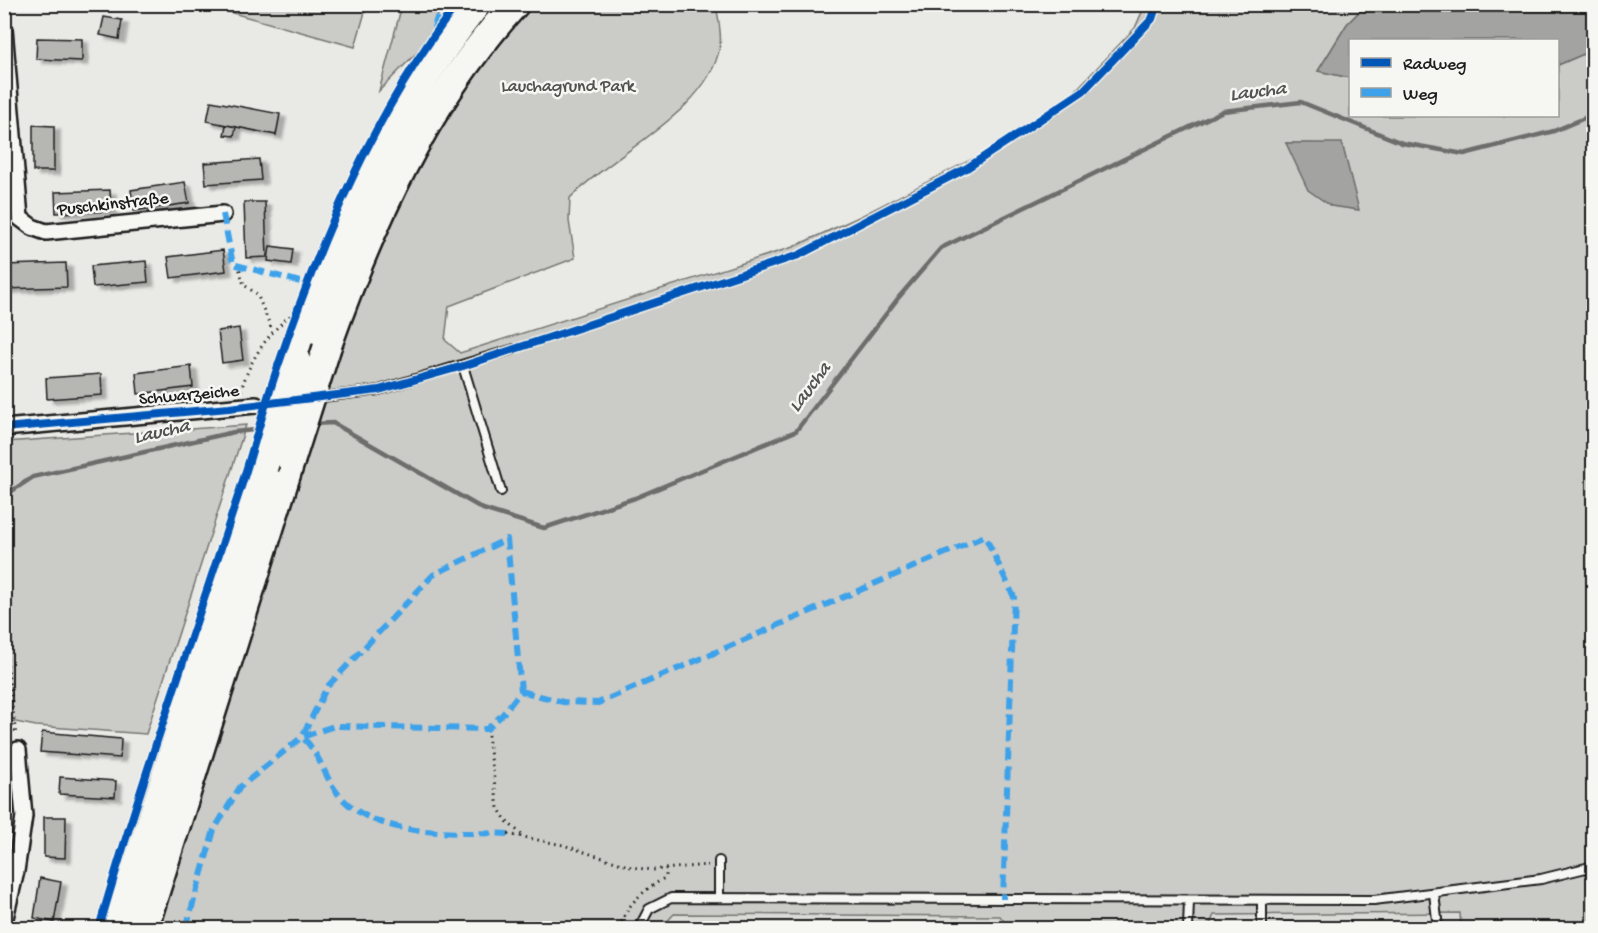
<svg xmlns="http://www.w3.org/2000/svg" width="1598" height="933" font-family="'Gochi Hand',sans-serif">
<defs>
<filter id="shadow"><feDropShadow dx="6" dy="4" stdDeviation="1.5" flood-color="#0004"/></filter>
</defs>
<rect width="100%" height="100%" fill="#e9e9e5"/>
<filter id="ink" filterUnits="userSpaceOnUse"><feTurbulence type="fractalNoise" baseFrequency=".0167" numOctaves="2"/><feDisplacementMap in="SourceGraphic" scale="12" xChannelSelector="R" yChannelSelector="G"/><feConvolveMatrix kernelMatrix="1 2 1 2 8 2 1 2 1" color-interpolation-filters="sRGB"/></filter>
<g filter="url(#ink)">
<g fill="#dadad6">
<path d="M1460 913 1461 928H1208L1214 915Z"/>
<path d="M674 914 1000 916 1009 928H661Z"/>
</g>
<g fill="#cbcbc7" stroke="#747472" stroke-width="1.5" fill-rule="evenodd">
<path d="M204 5 367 4V5L355 47Z"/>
<path d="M402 5H441L431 38 379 91Z"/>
<path d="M532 5H716C718 16 722 34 720 46 709 112 614 152 570 198L569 221 575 258 449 306 445 340 460 353 793 247 861 216 984 153 1073 93 1135 28 1145 5H1366L1347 24 1318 71 1350 78V116H1558V65L1593 50V928H1461L1460 913 1214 915 1208 928H1154L1147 922 1123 925 1122 928H1009L1000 916 674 914 661 928H157L341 341C387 221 439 97 532 5ZM1286 143 1342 144 1358 209 1331 206Z"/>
<path d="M246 425 146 734 36 726 5 720V442Z"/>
</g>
<g fill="#a3a3a1" stroke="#6d6d6c" stroke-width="1.5">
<path d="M1366 5H1593V50L1558 65V40H1350V78L1318 71 1347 24Z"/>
<path d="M1286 143H1342L1359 210 1331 206 1308 190Z"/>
<path d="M1285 922 1359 923 1380 928H1273Z"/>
</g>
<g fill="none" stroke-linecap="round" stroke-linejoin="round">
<g stroke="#6d6d6c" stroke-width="4.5">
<path d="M312 424 333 423 483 509 544 528 635 498 796 431 899 297 941 248 1223 111 1301 102 1402 143 1464 154 1554 131 1594 114"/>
<path d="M4 496 33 477 234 432 265 429"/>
</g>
</g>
<g fill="#b6b6b3" stroke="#1c1c1c" stroke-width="1.5" filter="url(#shadow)">
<path d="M104 17 122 20 119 39 100 35Z"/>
<path d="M37 38 82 39V61L36 59Z"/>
<path d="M211 101 280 114 276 135 207 121Z"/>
<path d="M33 125 54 126V171H33Z"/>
<path d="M226 125 236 127 234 136 224 135Z"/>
<path d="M259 159 261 180 206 184 204 163Z"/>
<path d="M185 182 189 203 134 211 131 190Z"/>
<path d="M110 190 111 211 56 213 55 192Z"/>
<path d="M244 202H265L267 257 246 258Z"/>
<path d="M270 246 293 249 291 264 268 261Z"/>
<path d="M223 250 226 271 171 278 168 257Z"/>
<path d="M146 261 148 282 93 287 91 266Z"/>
<path d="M66 263 67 287 4 289V265Z"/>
<path d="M239 328 243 360 222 363 218 331Z"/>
<path d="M191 366 193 387 138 394 136 373Z"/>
<path d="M101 374 102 395 47 399 46 378Z"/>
<path d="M42 732 121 739 120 758 40 752Z"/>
<path d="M60 777 116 781 115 797 59 794Z"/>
<path d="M44 817H66L65 858 44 857Z"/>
<path d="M40 878 61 882 54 922 34 918Z"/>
</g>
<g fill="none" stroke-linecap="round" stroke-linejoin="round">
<g stroke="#1c1c1c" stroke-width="12">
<g id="lane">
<path d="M463 366 501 491"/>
<path d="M315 398 379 390 514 349"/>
<path d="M1434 893 1438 928"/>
<path d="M719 898V861"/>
<path d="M639 928 649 909 671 898 1374 900 1541 879 1594 866"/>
<path d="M1188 928 1189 900"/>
<path d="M1262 928V900"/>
</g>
</g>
<g stroke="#1c1c1c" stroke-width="20">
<g id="street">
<path d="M4 29 20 218 32 227 46 232 223 214"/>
<path d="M4 428 256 405"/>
<path d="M4 922 16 871 24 816 18 750"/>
</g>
</g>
<g stroke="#1c1c1c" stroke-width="32">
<g id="highway">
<path d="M327 347C371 223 425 102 515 4"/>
<path d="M297 362C342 229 388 116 477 4"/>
<path d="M117 928 264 467"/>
<path d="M144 928 291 460"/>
</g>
</g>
<g stroke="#1c1c1c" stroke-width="3" stroke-dasharray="1.5 4.5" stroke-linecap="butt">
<path d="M238 264 244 285 257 294 272 330"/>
<path d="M241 391C249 361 267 334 291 315"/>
<path d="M4 635 16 736"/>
<path d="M487 729 498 808 508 823 524 836"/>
<path d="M508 834 563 845 631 867 652 870 708 865"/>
<path d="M620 928C626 903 645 890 666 877V869"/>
</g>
<use href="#lane" stroke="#f6f6f2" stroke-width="8"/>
<use href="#street" stroke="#f6f6f2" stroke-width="15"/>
<use href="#highway" stroke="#f6f6f2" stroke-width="27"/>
<g stroke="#1c1c1c" stroke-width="32" stroke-linecap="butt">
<g id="highway-bridge">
<path d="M291 460 327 347"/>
<path d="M264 467 297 362"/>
</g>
</g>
<use href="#highway-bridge" stroke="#f6f6f2" stroke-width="27"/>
<g stroke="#3da2ea" stroke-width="6" stroke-dasharray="12 6" stroke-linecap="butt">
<path d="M434 28 441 4"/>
<path d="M223 214 233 264 308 284"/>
<path d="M521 691 563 702 598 703 985 536 1014 597 1003 899"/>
<path d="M186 928 214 830 240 787 302 737 334 726 487 729 502 715 521 691 507 539 433 575 327 687 302 737C320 753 324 777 339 795 377 840 455 831 508 834"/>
</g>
<g stroke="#f6f6f2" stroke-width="11">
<g id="cycleway">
<path d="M4 428 229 408 379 390 463 366 799 255 967 168 1083 91 1152 19 1157 4"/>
<path d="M99 928C140 786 189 646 235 505 251 459 262 412 278 366 321 238 374 112 457 4"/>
</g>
</g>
<use href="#cycleway" stroke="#0057b8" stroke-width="8"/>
</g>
</g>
<g text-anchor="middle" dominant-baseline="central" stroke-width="5" stroke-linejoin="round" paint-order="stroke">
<g font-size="18" fill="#51514f" stroke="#f6f6f2">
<text x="568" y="87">Lauchagrund Park</text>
</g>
<g font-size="18" fill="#1c1c1c" stroke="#f6f6f2">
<text transform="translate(113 205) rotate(-6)">Puschkinstraße</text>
<text transform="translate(189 396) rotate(-5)">Schwarzeiche</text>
</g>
<g font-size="20" font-style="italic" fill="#525251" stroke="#f6f6f2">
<text transform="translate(1258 93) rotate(-7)">Laucha</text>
<text transform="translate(811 388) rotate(-53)">Laucha</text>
<text transform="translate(162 433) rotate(-13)">Laucha</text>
</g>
</g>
<rect width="1598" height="933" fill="none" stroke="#f6f6f2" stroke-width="24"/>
<rect x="12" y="12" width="1574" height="909" fill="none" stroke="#1c1c1c" stroke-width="2" filter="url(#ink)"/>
<rect x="1349" y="39" width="210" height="78" fill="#f6f6f2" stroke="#9f9f9c" stroke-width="1.5"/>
<rect x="1361" y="58" width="30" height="9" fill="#0057b8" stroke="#9f9f9c" stroke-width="1.5"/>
<text x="1403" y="69" font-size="18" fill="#1c1c1c">Radweg</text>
<rect x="1361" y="88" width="30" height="9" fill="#3da2ea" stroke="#9f9f9c" stroke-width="1.5"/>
<text x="1403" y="99" font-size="18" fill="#1c1c1c">Weg</text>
</svg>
